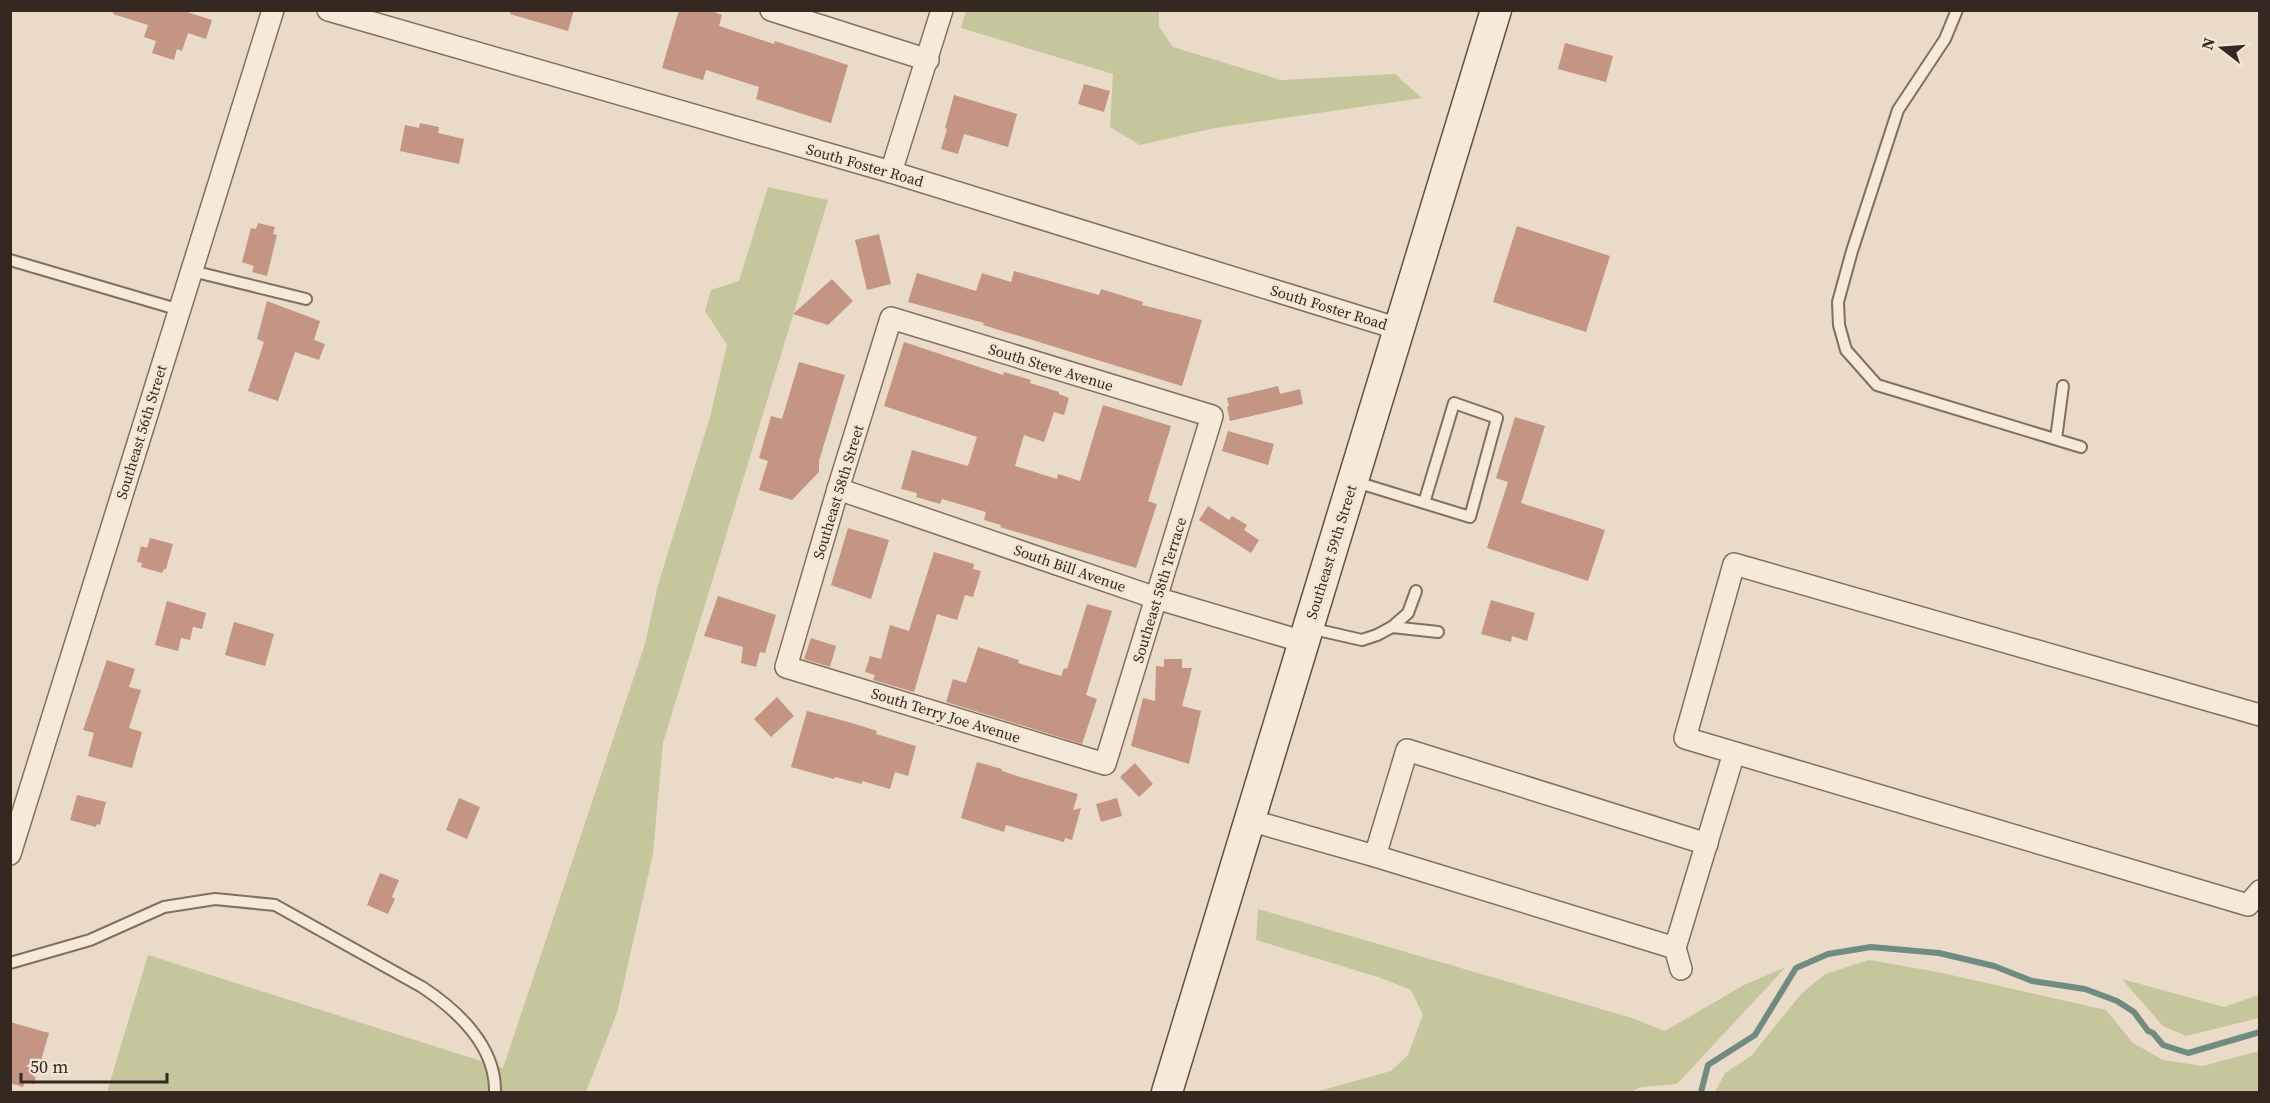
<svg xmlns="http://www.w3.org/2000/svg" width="2270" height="1103" font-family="'Source Serif 4',serif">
<rect width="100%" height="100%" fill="#e9dbc8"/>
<g fill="#c6c69d">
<path d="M966 11H1159V27L1173 47 1281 80 1395 74 1422 98 1215 128 1140 145 1110 127 1113 74 961 28Z"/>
<path d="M768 187 828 200 663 743 653 854 617 1013 586 1092H107L148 955 503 1068 645 644 658 585 710 417 727 345 705 311 711 290 739 281Z"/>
<path d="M1258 909 1632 1018 1665 1031 1744 985 1786 967 1677 1084 1641 1087 1631 1092H1315L1391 1071 1408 1055 1423 1015 1411 990 1381 978 1256 940Z"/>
<path d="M1869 960 1938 972 2106 1010 2133 1043 2163 1060 2203 1066 2259 1051V1092H1715L1725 1073 1751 1056 1801 994 1825 974Z"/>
<path d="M2122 979 2224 1007 2259 995V1018L2186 1036 2163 1026Z"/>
</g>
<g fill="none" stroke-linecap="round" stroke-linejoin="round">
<path stroke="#708b81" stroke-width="6" d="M1701 1092 1708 1065 1755 1035 1796 968 1828 954 1871 947 1939 953 1994 966 2032 981 2085 989 2117 1001 2134 1012 2148 1031 2153 1033 2163 1045 2188 1053 2260 1032"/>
</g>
<g fill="#c39582">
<path d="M114 10H181L212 20 206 39 188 33 182 51 177 49 174 60 152 53 156 41 144 37 148 25 113 14Z"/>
<path d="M511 10H574L568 31 510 14Z"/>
<path d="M679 10H709L722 15 719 26 774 44 775 41 848 65 831 123 756 99 759 87 706 70 703 80 662 68Z"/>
<path d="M1565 43 1613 56 1606 82 1558 69Z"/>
<path d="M1084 84 1110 91 1104 112 1078 104Z"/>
<path d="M954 95 1017 114 1008 147 964 134 958 154 941 149 947 129 945 128Z"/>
<path d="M420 123 439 127 438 133 464 139 459 164 400 151 405 125 419 128Z"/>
<path d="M258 223 275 227 273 234 277 235 267 276 252 272 254 266 242 262 251 228 256 229Z"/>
<path d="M1517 226 1610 256 1586 332 1493 302Z"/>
<path d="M879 234 891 284 867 290 855 240Z"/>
<path d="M1014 271 1099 295 1101 289 1143 302 1142 305 1202 320 1182 386 983 325 984 323 908 302 917 273 976 291 982 273 1011 282Z"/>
<path d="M832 279 853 301 828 325 793 314Z"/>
<path d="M267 301 320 321 314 340 325 344 319 360 295 352 278 401 248 391 264 342 257 339Z"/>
<path d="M904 342 1003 375 1004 372 1031 380 1030 383 1059 392V394L1069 398 1064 415 1054 412 1044 442 1024 435 1015 466 1057 479 1058 474 1080 481 1103 405 1171 426 1148 501 1157 504 1136 568 1000 527 1001 525 984 520 986 512 942 499 940 504 916 497 917 493 901 489 912 450 968 466 977 437 884 406Z"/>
<path d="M799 362 845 375 819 461V472L792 500 759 490 768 461 759 458 771 416 782 419Z"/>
<path d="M1278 386 1280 394 1300 389 1303 404 1230 421 1227 407 1229 406 1227 398Z"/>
<path d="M1515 417 1545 426 1521 503 1605 530 1588 581 1487 548 1508 482 1496 478Z"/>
<path d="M1228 431 1274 444 1268 465 1222 451Z"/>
<path d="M1208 506 1229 520 1232 516 1247 525 1244 530 1259 540 1251 553 1199 520Z"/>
<path d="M848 528 889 540 871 599 831 585Z"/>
<path d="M150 538 173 544 166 569H164L162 573 141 567 142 563 137 562 141 546 147 548Z"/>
<path d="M934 552 974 564 973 569 981 571 973 597 965 595 957 620 937 614 914 692 873 680 875 675 865 672 870 656 881 659 890 625 909 631Z"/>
<path d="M718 596 776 615 765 653 760 652 756 667 741 663 743 647 704 636Z"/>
<path d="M1491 600 1535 613 1527 641 1512 636 1511 642 1481 634Z"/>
<path d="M167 601 206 613 202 629 193 627 190 640 181 638 178 651 155 645Z"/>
<path d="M1087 604 1112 611 1086 695 1097 699 1082 744 946 702 953 679 966 683 978 647 1019 660 1018 663 1061 676 1064 668 1067 669Z"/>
<path d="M234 622 274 634 265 666 225 655Z"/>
<path d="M811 638 836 646 830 667 804 659Z"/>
<path d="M1164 659H1182V668H1192L1182 706 1201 711 1189 764 1131 746 1143 698 1155 701 1156 666 1164 667Z"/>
<path d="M107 660 135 669 129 687 141 690 129 728 142 732 132 768 88 756 94 733 83 730Z"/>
<path d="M777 697 794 716 771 737 754 719Z"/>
<path d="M807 711 852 723 877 731 876 734 916 746 908 776 895 772 890 789 862 781V784L835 777 834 779 791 767Z"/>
<path d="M977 762 1002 769V771L1020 777 1078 794 1073 810 1081 808 1072 840 1065 838 1064 842 1006 825 1004 832 961 818Z"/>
<path d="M1135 763 1153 784 1139 797 1120 777Z"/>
<path d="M77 795 106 802 100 825 97 824 96 827 70 820Z"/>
<path d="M459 798 480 807 467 839 446 830Z"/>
<path d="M1117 798 1122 816 1101 822 1096 804Z"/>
<path d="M380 873 399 880 392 897 395 899 388 914 367 905Z"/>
<path d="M10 1022 49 1033 34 1084 25 1082 23 1087 10 1083Z"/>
</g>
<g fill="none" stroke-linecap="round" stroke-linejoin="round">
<g stroke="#836e5f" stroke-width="14">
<g id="lane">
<path d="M1957 10 1945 39 1898 110 1852 251 1838 302 1839 325 1846 350 1877 385 2081 447"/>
<path d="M10 260 180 310"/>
<path d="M192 271 306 299"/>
<path d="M2056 439 2063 386"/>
<path d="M1356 482 1470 517 1497 418 1454 403 1424 503"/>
<path d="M1392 627 1438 632"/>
<path d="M1309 628 1362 640 1377 635 1392 627 1408 613 1416 591"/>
<path d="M10 963 90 940 164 907 215 899 275 905 422 987C457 1010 496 1046 495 1092"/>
</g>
</g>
<g stroke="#836e5f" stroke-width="24">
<g id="street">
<path d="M328 10 891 172 1399 329"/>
<path d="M771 10 928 60"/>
<path d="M891 172 942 10"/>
<path d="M891 318 1212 416 1105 764 786 667 838 489Z"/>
<path d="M838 489 1156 598 1304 642"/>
<path d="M2260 715 1734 564 1685 738 2248 905 2260 891"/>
<path d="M1249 820 1375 856 1675 948 1681 969"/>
<path d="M10 854 273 10"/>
<path d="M1375 856 1407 750 1707 844"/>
<path d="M1675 948 1734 753"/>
</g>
</g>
<g stroke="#654f42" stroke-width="33">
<path id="secondary" d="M1167 1092 1496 10"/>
</g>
<use href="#lane" stroke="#f5eada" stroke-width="10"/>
<use href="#street" stroke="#f5eada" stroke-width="21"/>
<use href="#secondary" stroke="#f5eada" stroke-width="30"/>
</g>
<g text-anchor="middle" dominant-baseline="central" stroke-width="6" stroke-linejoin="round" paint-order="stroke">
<g font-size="15" fill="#352821" stroke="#f2e6d7">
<text transform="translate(865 165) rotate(16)">South Foster Road</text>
<text transform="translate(1329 307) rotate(17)">South Foster Road</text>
<text transform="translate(1051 367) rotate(17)">South Steve Avenue</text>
<text transform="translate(141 432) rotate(-73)">Southeast 56th Street</text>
<text transform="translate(838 492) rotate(-73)">Southeast 58th Street</text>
<text transform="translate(1331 552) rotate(-73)">Southeast 59th Street</text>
<text transform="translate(1070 568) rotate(19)">South Bill Avenue</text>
<text transform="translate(1159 590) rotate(-73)">Southeast 58th Terrace</text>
<text transform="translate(946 715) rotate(17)">South Terry Joe Avenue</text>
</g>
</g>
<rect width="2270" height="1103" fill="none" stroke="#352821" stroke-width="24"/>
<g transform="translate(2222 48) rotate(287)" stroke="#f2e6d7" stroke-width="4.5" paint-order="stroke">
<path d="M0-4.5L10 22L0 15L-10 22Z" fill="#352821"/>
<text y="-9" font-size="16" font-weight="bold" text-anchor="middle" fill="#352821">N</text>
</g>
<path d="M21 1073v9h146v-9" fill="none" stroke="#352821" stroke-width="3"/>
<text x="30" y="1073" font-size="18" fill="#352821" stroke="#f2e6d7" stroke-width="4.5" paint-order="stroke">50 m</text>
</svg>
